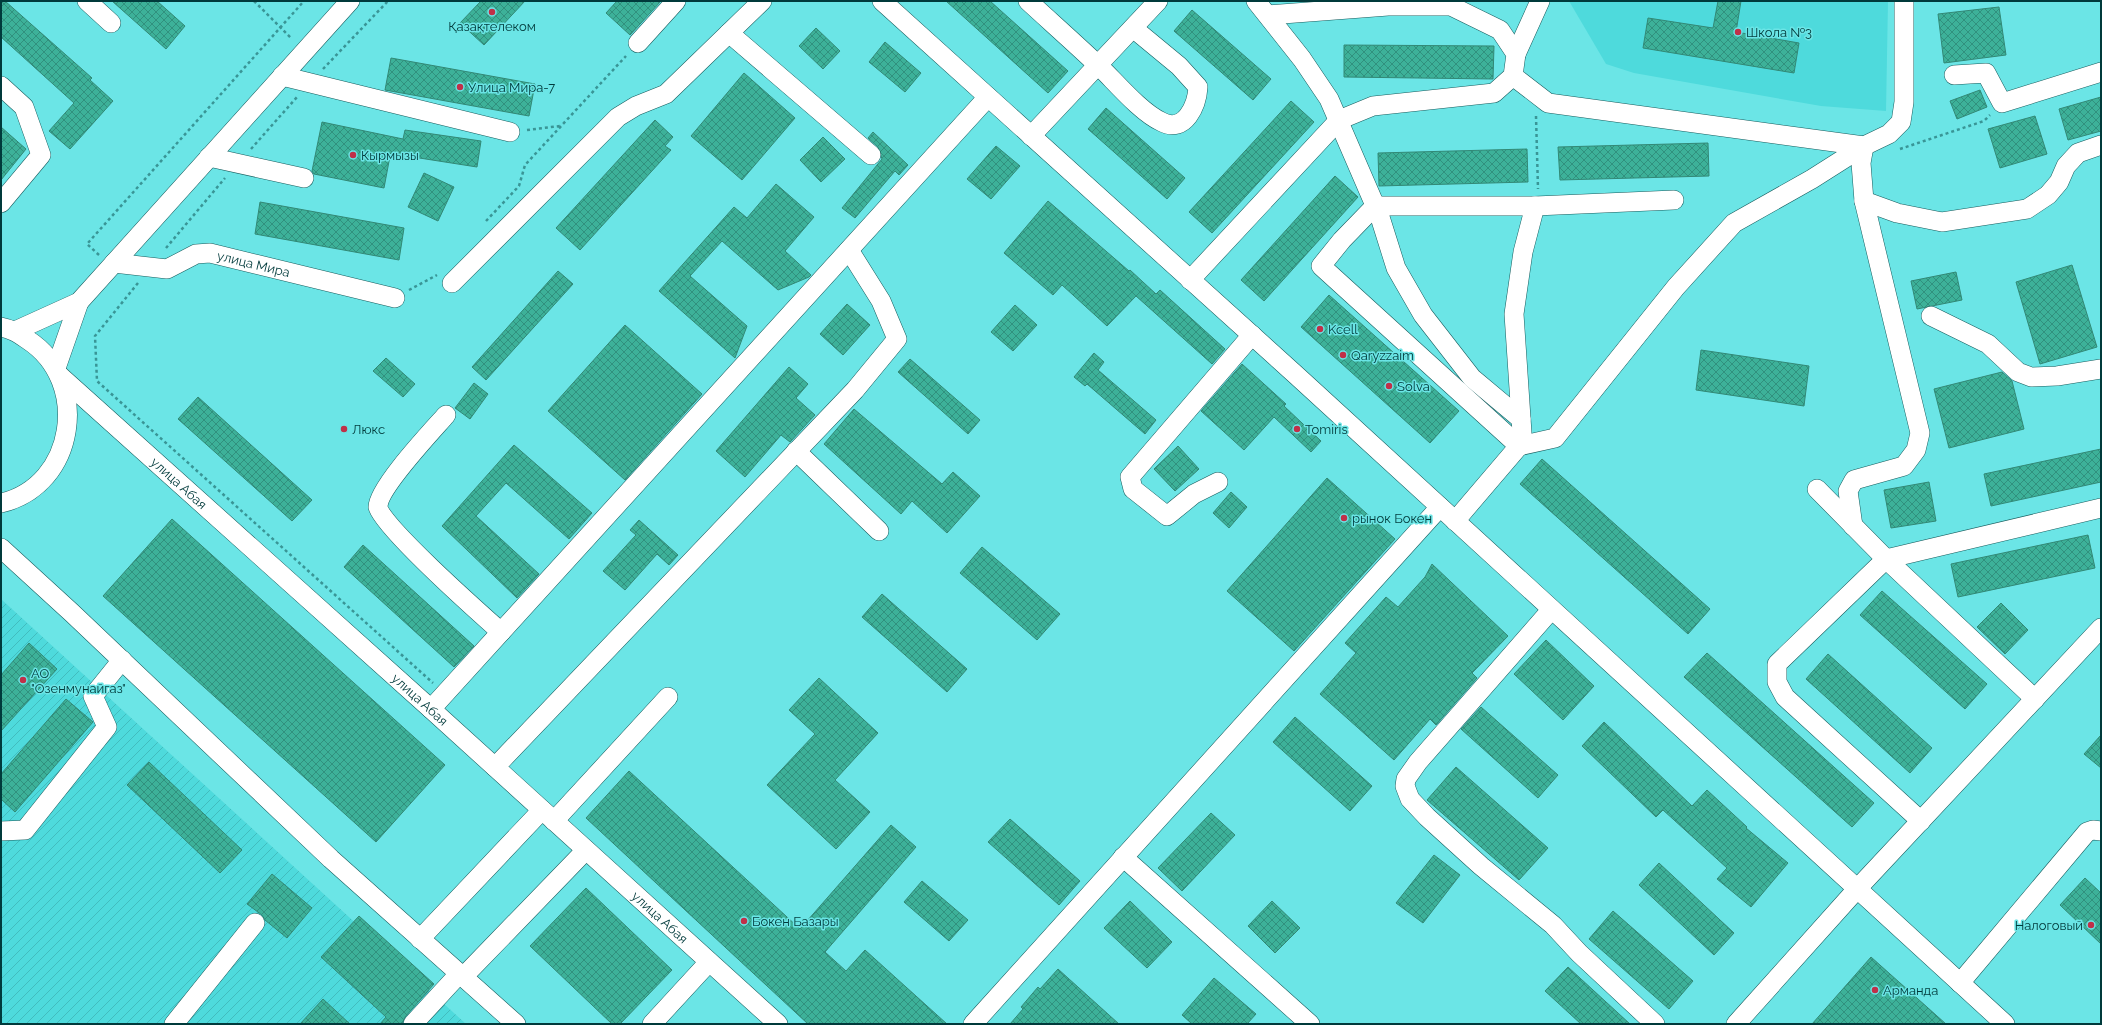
<svg xmlns="http://www.w3.org/2000/svg" width="2102" height="1025" font-family="Raleway,sans-serif">
<defs>
<pattern id="industrial-furrows" width="10" height="10" patternUnits="userSpaceOnUse"><rect width="10" height="10" fill="#4edadc"/><path d="M-1 1l2-2M0 10L10 0M9 11l2-2" fill="none" stroke="#42bcbe"/></pattern>
<pattern id="building-cross-hatch" width="8" height="8" patternUnits="userSpaceOnUse"><rect width="8" height="8" fill="#3db199"/><path d="M0 0l8 8M0 8l8-8" fill="none" stroke="#31917e"/></pattern>
</defs>
<rect width="100%" height="100%" fill="#6be5e6"/>
<path fill="#4edadc" d="M1569 1H1888L1886 111 1821 106 1634 73 1606 64Z"/>
<path fill="url(#industrial-furrows)" d="M1 599 466 1024H1Z"/>
<g fill="url(#building-cross-hatch)" stroke="#328976">
<path d="M1 1H5L92 78 90 80 113 101 70 149 49 131 74 103 1 37Z"/>
<path d="M112 1H157L185 26 166 49Z"/>
<path d="M481 1H525L484 45 460 23Z"/>
<path d="M617 1H661L630 35 606 13Z"/>
<path d="M946 1H990L1068 71 1048 93Z"/>
<path d="M1718 1H1741L1736 32 1799 43 1794 73 1643 48 1648 18 1713 28Z"/>
<path d="M1999 7 2006 55 1944 63 1938 14Z"/>
<path d="M1192 10 1271 79 1253 100 1174 31Z"/>
<path d="M816 28 840 51 823 69 799 46Z"/>
<path d="M885 42 921 73 905 92 869 62Z"/>
<path d="M1344 45 1494 46 1493 79 1344 77Z"/>
<path d="M391 58 535 84 529 116 385 90Z"/>
<path d="M744 73 795 118 742 180 691 136Z"/>
<path d="M1980 90 1987 107 1957 119 1950 101Z"/>
<path d="M2101 97V131L2068 140 2059 109Z"/>
<path d="M1291 101 1314 122 1212 233 1189 212Z"/>
<path d="M1106 108 1185 178 1167 199 1088 129Z"/>
<path d="M2035 116 2047 154 2000 168 1988 129Z"/>
<path d="M655 120 673 137 665 146 671 150 580 250 556 228Z"/>
<path d="M322 122 403 139 405 130 481 141 477 167 381 152 390 156 384 188 314 174 312 171Z"/>
<path d="M1 127 26 149 1 180Z"/>
<path d="M873 132 908 165 899 175 895 171 855 218 842 208 882 159 878 147 868 138Z"/>
<path d="M823 137 845 159 821 182 800 160Z"/>
<path d="M1708 143 1709 176 1560 180 1558 147Z"/>
<path d="M996 146 1020 166 991 199 967 179Z"/>
<path d="M1527 149 1528 182 1379 186 1378 153Z"/>
<path d="M424 173 454 187 438 221 408 207Z"/>
<path d="M1335 176 1358 197 1264 301 1241 280Z"/>
<path d="M776 184 814 217 785 251 811 275 809 277 778 290 722 241 690 276 747 326 735 358 659 291 734 207 747 218Z"/>
<path d="M1048 201 1129 271 1130 270 1156 294 1160 290 1225 349 1212 364 1136 296 1107 326 1062 285 1053 295 1004 253Z"/>
<path d="M260 202 404 228 399 260 255 234Z"/>
<path d="M2072 265 2097 347 2040 364 2016 282Z"/>
<path d="M558 271 573 284 486 380 472 367Z"/>
<path d="M1956 272 1962 300 1917 309 1911 281Z"/>
<path d="M1329 295 1459 411 1430 443 1301 327Z"/>
<path d="M847 304 870 325 843 355 820 334Z"/>
<path d="M1015 305 1037 325 1013 351 991 332Z"/>
<path d="M625 325 702 394 625 480 548 411Z"/>
<path d="M1701 350 1809 366 1804 406 1696 390Z"/>
<path d="M1094 353 1104 362 1098 370 1156 420 1145 434 1087 384 1085 386 1074 377Z"/>
<path d="M386 358 415 384 403 397 373 371Z"/>
<path d="M910 359 980 420 968 434 898 372Z"/>
<path d="M1242 364 1286 404 1284 406 1321 441 1311 452 1274 417 1244 450 1201 411Z"/>
<path d="M789 367 808 384 796 398 815 415 790 442 781 435 745 477 716 451Z"/>
<path d="M2002 372 2012 381 2024 429 1949 448 1934 389Z"/>
<path d="M474 383 488 394 470 419 455 408Z"/>
<path d="M198 397 312 500 292 521 178 419Z"/>
<path d="M854 409 942 484 953 472 980 496 947 533 912 501 901 514 824 444Z"/>
<path d="M514 445 592 513 569 539 506 483 476 516 539 574 517 598 442 526Z"/>
<path d="M1178 446 1199 469 1175 491 1154 469Z"/>
<path d="M2101 449V482L1991 506 1984 474Z"/>
<path d="M1542 459 1710 609 1688 634 1520 484Z"/>
<path d="M1327 478 1395 539 1294 651 1227 591Z"/>
<path d="M1929 482 1936 521 1891 528 1884 490Z"/>
<path d="M1231 492 1247 507 1229 528 1213 513Z"/>
<path d="M172 519 445 765 376 842 103 596Z"/>
<path d="M639 520 678 555 669 565 657 554 625 590 603 571 636 535 630 530Z"/>
<path d="M2088 535 2095 568 1958 597 1951 564Z"/>
<path d="M363 545 474 646 454 667 344 567Z"/>
<path d="M982 547 1060 614 1037 640 960 573Z"/>
<path d="M1432 564 1508 636 1472 673 1477 678 1436 725 1430 719 1394 760 1320 694 1356 653 1345 643 1386 597 1398 607 1425 577Z"/>
<path d="M1882 591 1987 684 1965 709 1860 615Z"/>
<path d="M882 594 967 669 947 692 862 617Z"/>
<path d="M2001 603 2028 630 2005 654 1977 627Z"/>
<path d="M1546 640 1594 686 1563 720 1514 674Z"/>
<path d="M29 643 57 669 1 731V675Z"/>
<path d="M1707 653 1874 803 1852 827 1684 677Z"/>
<path d="M1828 654 1932 748 1910 773 1806 679Z"/>
<path d="M819 678 878 733 835 780 870 812 836 849 767 785 815 734 789 710Z"/>
<path d="M66 699 93 722 15 812 1 799V774Z"/>
<path d="M1481 707 1558 775 1538 798 1461 729Z"/>
<path d="M1295 717 1372 786 1350 811 1273 742Z"/>
<path d="M1604 722 1692 806 1707 790 1747 827 1746 828 1788 863 1751 907 1717 879 1727 868 1663 810 1656 817 1582 746Z"/>
<path d="M2101 735V768L2084 754Z"/>
<path d="M149 762 242 850 220 873 127 785Z"/>
<path d="M1456 767 1548 848 1519 880 1427 800Z"/>
<path d="M629 771 800 929 891 825 916 847 825 952 846 971 865 950 947 1024H808L586 818Z"/>
<path d="M1211 813 1235 835 1182 891 1158 868Z"/>
<path d="M1010 819 1080 881 1059 905 988 842Z"/>
<path d="M1434 855 1460 875 1423 923 1396 903Z"/>
<path d="M1659 863 1734 933 1714 955 1639 885Z"/>
<path d="M272 874 312 908 287 938 265 920 262 915 247 904Z"/>
<path d="M2085 878 2101 893V944L2060 905Z"/>
<path d="M922 881 968 920 949 941 904 902Z"/>
<path d="M586 888 672 970 620 1024H612L530 946Z"/>
<path d="M1130 901 1172 942 1147 968 1104 928Z"/>
<path d="M1272 901 1300 928 1275 953 1248 926Z"/>
<path d="M1613 911 1693 981 1669 1009 1589 939Z"/>
<path d="M359 916 434 984 405 1017 402 1024H380L386 1017 321 957Z"/>
<path d="M1871 957 1946 1024H1812Z"/>
<path d="M1568 967 1630 1024H1581L1545 991Z"/>
<path d="M1058 969 1119 1024H1010L1023 1009 1021 1007 1038 987 1040 989Z"/>
<path d="M1214 978 1256 1014 1247 1024H1192L1182 1015Z"/>
<path d="M323 999 350 1024H300Z"/>
</g>
<g fill="none" stroke-linecap="round" stroke-linejoin="round">
<g stroke="#175c5d" stroke-width="20">
<g id="minor">
<path d="M87 1 111 23"/>
<path d="M882 1 1296 375 2005 1024"/>
<path d="M1028 1C1053 24 1078 46 1102 69 1118 85 1142 113 1162 122 1185 134 1197 105 1198 87L1179 66 1133 28"/>
<path d="M1256 1 1302 59 1329 99 1380 217 1396 268 1423 315 1472 378 1521 419"/>
<path d="M729 33 871 155"/>
<path d="M638 43 676 1"/>
<path d="M1516 54 1540 1"/>
<path d="M1954 75 1986 73 2002 103 2101 72"/>
<path d="M282 76 510 132"/>
<path d="M1513 76 1548 103 1864 146 1861 163 1864 201 1920 433 1916 450 1904 466 1854 480 1848 491 1853 526"/>
<path d="M1 86 24 107 41 155 1 203"/>
<path d="M1031 136 1158 1"/>
<path d="M209 157 304 178"/>
<path d="M1674 200 1535 206H1375L1342 240 1321 266 1519 446 1555 438 1676 287 1734 223 1812 179 1864 146 1889 134 1901 122 1904 102V1"/>
<path d="M1864 201 1897 213 1942 222 2027 209 2048 195 2059 182 2066 166 2078 153 2101 145"/>
<path id="s1" d="M114 263 167 269 196 254 210 253 395 298"/>
<path d="M1190 280 1339 120 1373 106 1494 93 1513 76 1516 54 1500 30 1451 6H1388L1268 15"/>
<path d="M452 283 618 117 636 106 666 94 762 1"/>
<path d="M1931 316 1988 344 2018 372 2031 377 2057 376 2101 369"/>
<path d="M1 327C12 329 19 334 28 340 91 381 76 486 1 503"/>
<path d="M15 331 79 302 350 1"/>
<path d="M56 368 79 302"/>
<path id="s2" d="M60 376 431 709 778 1024"/>
<path d="M446 415C432 431 378 488 378 507 378 523 483 616 501 632"/>
<path d="M796 451 879 531"/>
<path d="M1218 482 1194 494 1167 516 1133 489 1130 477 1252 335"/>
<path d="M1817 489 1886 559 2035 699"/>
<path d="M1455 521 1519 446 1522 433 1514 314 1523 252 1535 206"/>
<path d="M1 548 72 613 331 859 516 1024"/>
<path d="M1551 610 1418 762 1406 779 1405 786 1410 799 1427 817 1481 866 1553 925 1579 953 1655 1024"/>
<path d="M431 709 988 97"/>
<path d="M495 767 855 390 897 339 881 301 849 250"/>
<path d="M554 821 668 697"/>
<path d="M1921 821 1785 697 1777 682V664L1886 559 2101 508"/>
<path d="M1 831 25 830 107 727 93 696 122 660"/>
<path d="M1123 857 1310 1024"/>
<path d="M420 939 542 810"/>
<path d="M463 977 586 850"/>
<path d="M1960 983 2087 832 2093 830 2101 831"/>
<path d="M174 1024 255 923"/>
<path d="M413 1024 459 974"/>
<path d="M652 1024 709 962"/>
<path d="M973 1024 1440 507"/>
<path d="M1736 1024 1857 889 2101 628"/>
</g>
</g>
<g stroke="#399596" stroke-width="2.5" stroke-dasharray="3 3" stroke-linecap="butt">
<path d="M254 1 292 39"/>
<path d="M323 69 388 1"/>
<path d="M1536 116 1538 189"/>
<path d="M527 130 560 126"/>
<path d="M251 149 297 97"/>
<path d="M1900 149 1984 121 1990 115"/>
<path d="M486 221 519 186 525 165 626 56"/>
<path d="M166 248 225 178"/>
<path d="M99 255 87 244 304 1"/>
<path d="M138 283 95 336 97 381 433 683"/>
<path d="M409 290 437 275"/>
</g>
<use href="#minor" stroke="#fff" stroke-width="19"/>
</g>
<g fill="#c03048" stroke="#6be5e6" stroke-width="1.5">
<circle cx="492" cy="12" r="4"/>
<circle cx="1738" cy="32" r="4"/>
<circle cx="460" cy="87" r="4"/>
<circle cx="353" cy="155" r="4"/>
<circle cx="1320" cy="329" r="4"/>
<circle cx="1343" cy="355" r="4"/>
<circle cx="1389" cy="386" r="4"/>
<circle cx="344" cy="429" r="4"/>
<circle cx="1297" cy="429" r="4"/>
<circle cx="1344" cy="518" r="4"/>
<circle cx="23" cy="680" r="4"/>
<circle cx="744" cy="921" r="4"/>
<circle cx="2091" cy="925" r="4"/>
<circle cx="1875" cy="990" r="4"/>
</g>
<g text-anchor="middle" dominant-baseline="central" stroke-width="3" stroke-linejoin="round" paint-order="stroke">
<g font-size="13" fill="#003a3b" stroke="#6be5e6" text-anchor="start">
<text x="492" y="26" text-anchor="middle">Қазақтелеком</text>
<text x="1746" y="32">Школа №3</text>
<text x="468" y="87">Улица Мира-7</text>
<text x="361" y="155">Кырмызы</text>
<text x="1328" y="329">Kcell</text>
<text x="1351" y="355">Qaryzzaim</text>
<text x="1397" y="386">Solva</text>
<text x="352" y="429">Люкс</text>
<text x="1305" y="429">Tomiris</text>
<text x="1352" y="518">рынок Бокен</text>
<text x="31" y="673">АО<tspan x="31" dy="15">"Озенмунайгаз"</tspan></text>
<text x="752" y="921">Бокен Базары</text>
<text x="2083" y="925" text-anchor="end">Налоговый</text>
<text x="1883" y="990">Арманда</text>
</g>
<g font-size="13" fill="#003a3b" stroke="#6be5e6">
<text stroke="none"><textPath href="#s1" startOffset="145">улица Мира</textPath></text>
<text stroke="none"><textPath href="#s2" startOffset="160">улица Абая</textPath></text>
<text stroke="none"><textPath href="#s2" startOffset="484">улица Абая</textPath></text>
<text stroke="none"><textPath href="#s2" startOffset="808">улица Абая</textPath></text>
</g>
</g>
<rect width="2102" height="1025" fill="none" stroke="#003a3b" stroke-width="4"/>
</svg>
